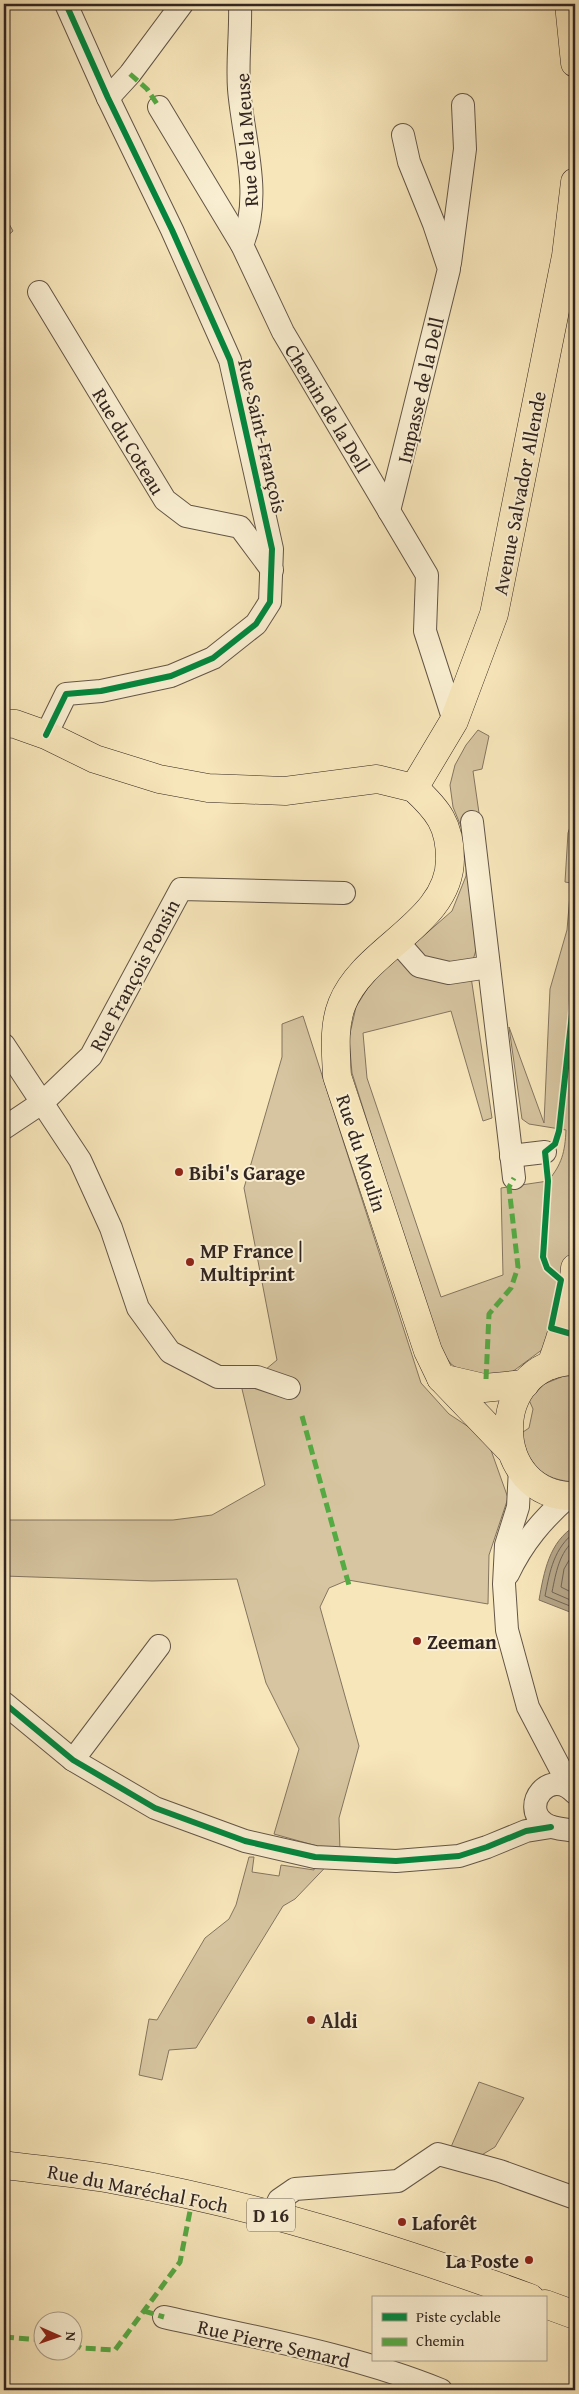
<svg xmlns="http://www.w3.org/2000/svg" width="579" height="2394" font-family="'Gentium Book Plus',serif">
<rect width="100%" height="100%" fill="#f7e6ba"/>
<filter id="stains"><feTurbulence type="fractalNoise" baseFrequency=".004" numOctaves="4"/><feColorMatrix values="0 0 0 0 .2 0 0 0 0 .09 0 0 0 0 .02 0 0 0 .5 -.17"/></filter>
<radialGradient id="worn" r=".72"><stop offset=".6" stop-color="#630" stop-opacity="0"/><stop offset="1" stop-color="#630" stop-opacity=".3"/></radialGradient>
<g fill="#d6c5a0" stroke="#847560">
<path d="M4 215 13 231 4 239Z"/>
<path d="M478 730 489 736 482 769 473 771 480 820 479 940 470 970 492 1118 483 1121 451 1011 363 1033 367 1078 441 1297 503 1275 501 1188 548 1181C562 1164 565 1152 566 1130L529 1124 522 1119 509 1027 544 1123 550 989 567 930 571 883 565 882 568 833 575 811V1284L551 1328 543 1349 508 1375H467L451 1364 438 1346 352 1073 349 1038 356 1007 372 981 452 911 466 876 467 841 453 807 450 785 455 765 466 745Z"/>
<path d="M303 1016 421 1383 449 1414 487 1439 508 1498 489 1555 488 1604 348 1580 329 1588 320 1607 359 1746 339 1818 340 1852 295 1899 283 1906 196 2048 169 2050 162 2080 139 2075 149 2019 157 2020 205 1938 229 1919 236 1905 249 1857H254L252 1872 279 1876 281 1865 314 1870 317 1846 274 1834 299 1749 266 1683 237 1579 152 1581 4 1576V1520H173L212 1515 265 1485 242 1389 277 1360 244 1188 282 1057V1024Z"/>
<path d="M564 1376H575V1482C542 1480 529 1465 520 1434L529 1428 533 1409 529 1400 544 1384Z"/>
<path d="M479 2082 524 2098 495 2147 480 2156 451 2147Z"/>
</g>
<path fill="#b4a486" stroke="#80715e" d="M575 1526V1614L539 1600C544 1572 549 1542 575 1526Z"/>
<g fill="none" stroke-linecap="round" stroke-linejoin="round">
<g stroke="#736454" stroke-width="1">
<path d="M575 1532C554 1548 550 1570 545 1596L575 1608"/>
<path d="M575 1540C559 1552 556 1573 552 1592L575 1602"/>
<path d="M575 1550 564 1569 561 1587 575 1594"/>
</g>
<g stroke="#635547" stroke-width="24">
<g id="minor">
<path d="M240 4C241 32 237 61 239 89 243 140 263 195 242 245"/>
<path d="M108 98 130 74 182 4"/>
<path d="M159 107 242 245 283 332 427 575 425 631 454 721"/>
<path d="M450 263 465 149 463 105"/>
<path d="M39 292 165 500 186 516 240 527 272 570"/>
<path d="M389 511 449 269 434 224 409 162 403 135"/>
<path d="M46 735 66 694 101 691 171 676 213 658 256 624 270 602 272 549 230 360 172 230 108 98 66 4"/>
<path d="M472 822 514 1178"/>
<path d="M397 941 419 966 449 973 489 967"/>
<path d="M4 1045 80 1160 111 1228 138 1308 170 1352 218 1377H257L289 1388"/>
<path d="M4 1128 43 1102 91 1056 181 889 344 893"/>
<path d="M511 1156 545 1152"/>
<path d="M520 1468 518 1507 506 1545 504 1584 507 1630 528 1707 571 1789"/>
<path d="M508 1574C523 1542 543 1519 569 1496"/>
<path d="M4 1703 73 1760 155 1808 245 1841 315 1857 396 1861 459 1856 487 1847 526 1831 551 1827"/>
<path d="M73 1760 159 1646"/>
<path d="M575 1793C550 1766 520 1806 544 1823 552 1829 566 1829 575 1831"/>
<path d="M272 2216 279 2200 295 2189 398 2181 438 2154 500 2171 575 2198"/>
<path d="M164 2317C257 2338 352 2354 441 2390"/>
</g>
</g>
<g stroke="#322521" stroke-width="29">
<g id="major">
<path d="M569 4 575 63"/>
<path d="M4 723 15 724 46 735 95 759 159 779 208 788 285 791 377 779 414 788"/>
<path d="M414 788C438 810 450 825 450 859 450 923 364 948 342 1004 333 1026 336 1053 337 1076L428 1351 441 1378 512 1452"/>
<path d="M414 788 454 721 494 614 566 256 575 182"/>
<path d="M575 1361C486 1362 488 1498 575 1496"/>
<path d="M551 1365C563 1333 572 1302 575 1268"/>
<path d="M441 1378 484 1388 525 1384"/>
<path d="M4 2165C41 2170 79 2173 116 2180 257 2205 396 2249 530 2298"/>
<path d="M545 2304 575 2315"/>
</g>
</g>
<use href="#minor" stroke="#faefd2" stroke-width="22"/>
<use href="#major" stroke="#f7e6ba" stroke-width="28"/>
<g stroke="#54aa43" stroke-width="5" stroke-dasharray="10 5" stroke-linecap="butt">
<path d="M130 74 147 89 159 107"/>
<path d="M486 1379 489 1314 511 1288 518 1267 509 1187 514 1178"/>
<path d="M302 1416 350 1589"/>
<path d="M144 2311 164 2317"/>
<path d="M4 2337 42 2340"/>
<path d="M72 2343 81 2348 115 2350 180 2262 193 2196"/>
</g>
<g stroke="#faefd2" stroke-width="9">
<g id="cycleway">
<path d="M46 735 66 694 101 691 171 676 213 658 256 624 270 602 272 549 230 360 172 230 108 98 66 4"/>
<path d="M575 987 559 1131 555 1144 545 1152 548 1181 543 1257 547 1268 561 1280 551 1328 575 1335"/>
<path d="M4 1703 73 1760 155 1808 245 1841 315 1857 396 1861 459 1856 487 1847 526 1831 551 1827"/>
</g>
</g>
<use href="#cycleway" stroke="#00873e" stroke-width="6"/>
</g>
<g fill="#8f2418" stroke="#faefd2" stroke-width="2">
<circle cx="179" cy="1172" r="5"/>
<circle cx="190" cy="1262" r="5"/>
<circle cx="417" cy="1641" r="5"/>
<circle cx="311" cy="2020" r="5"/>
<circle cx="402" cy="2222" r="5"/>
<circle cx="529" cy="2260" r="5"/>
</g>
<g text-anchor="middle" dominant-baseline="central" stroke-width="4" stroke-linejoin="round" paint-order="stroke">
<rect fill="#faefd2" stroke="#6e6256" stroke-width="1" x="247" y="2198.5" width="48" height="33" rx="4"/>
<g font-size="19" font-weight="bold" fill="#322521">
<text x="271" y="2215">D 16</text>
</g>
<g font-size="20" fill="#322521" stroke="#faefd2">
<text transform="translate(246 140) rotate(-94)">Rue de la Meuse</text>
<text transform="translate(420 390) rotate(-77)">Impasse de la Dell</text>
<text transform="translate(328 408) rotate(59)">Chemin de la Dell</text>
<text transform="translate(263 436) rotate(77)">Rue Saint-François</text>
<text transform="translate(129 441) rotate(59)">Rue du Coteau</text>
<text transform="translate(519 493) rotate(-79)">Avenue Salvador Allende</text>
<text transform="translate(134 975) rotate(-62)">Rue François Ponsin</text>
<text transform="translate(362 1153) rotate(72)">Rue du Moulin</text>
<text transform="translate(138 2188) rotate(11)">Rue du Maréchal Foch</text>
<text transform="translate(274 2343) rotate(13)">Rue Pierre Semard</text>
</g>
<g font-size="20" font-weight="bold" fill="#322521" stroke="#faefd2" text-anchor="start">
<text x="189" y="1172">Bibi's Garage</text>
<text x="200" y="1250">MP France |<tspan x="200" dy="23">Multiprint</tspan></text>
<text x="427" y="1641">Zeeman</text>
<text x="321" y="2020">Aldi</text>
<text x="412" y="2222">Laforêt</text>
<text x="519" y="2260" text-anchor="end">La Poste</text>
</g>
</g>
<rect width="579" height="2394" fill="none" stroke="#f7e6ba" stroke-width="20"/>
<rect x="5" y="5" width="569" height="2384" fill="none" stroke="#322521" stroke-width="2.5"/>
<rect x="10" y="10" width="559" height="2374" fill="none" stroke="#322521"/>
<rect x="372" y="2296" width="175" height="65" fill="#faefd2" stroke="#aa9e8b"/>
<rect x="382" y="2313" width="25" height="8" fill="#00873e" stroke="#aa9e8b"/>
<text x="416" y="2322" font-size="15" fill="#322521">Piste cyclable</text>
<rect x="382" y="2338" width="25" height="8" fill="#54aa43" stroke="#aa9e8b"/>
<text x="416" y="2346" font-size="15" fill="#322521">Chemin</text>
<g transform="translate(58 2336) rotate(92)"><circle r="24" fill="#faefd2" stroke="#aa9e8b"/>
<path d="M0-4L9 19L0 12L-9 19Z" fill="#8f2418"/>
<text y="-8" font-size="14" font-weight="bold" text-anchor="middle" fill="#322521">N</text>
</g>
<rect width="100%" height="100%" filter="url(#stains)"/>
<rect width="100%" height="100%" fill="url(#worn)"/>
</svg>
